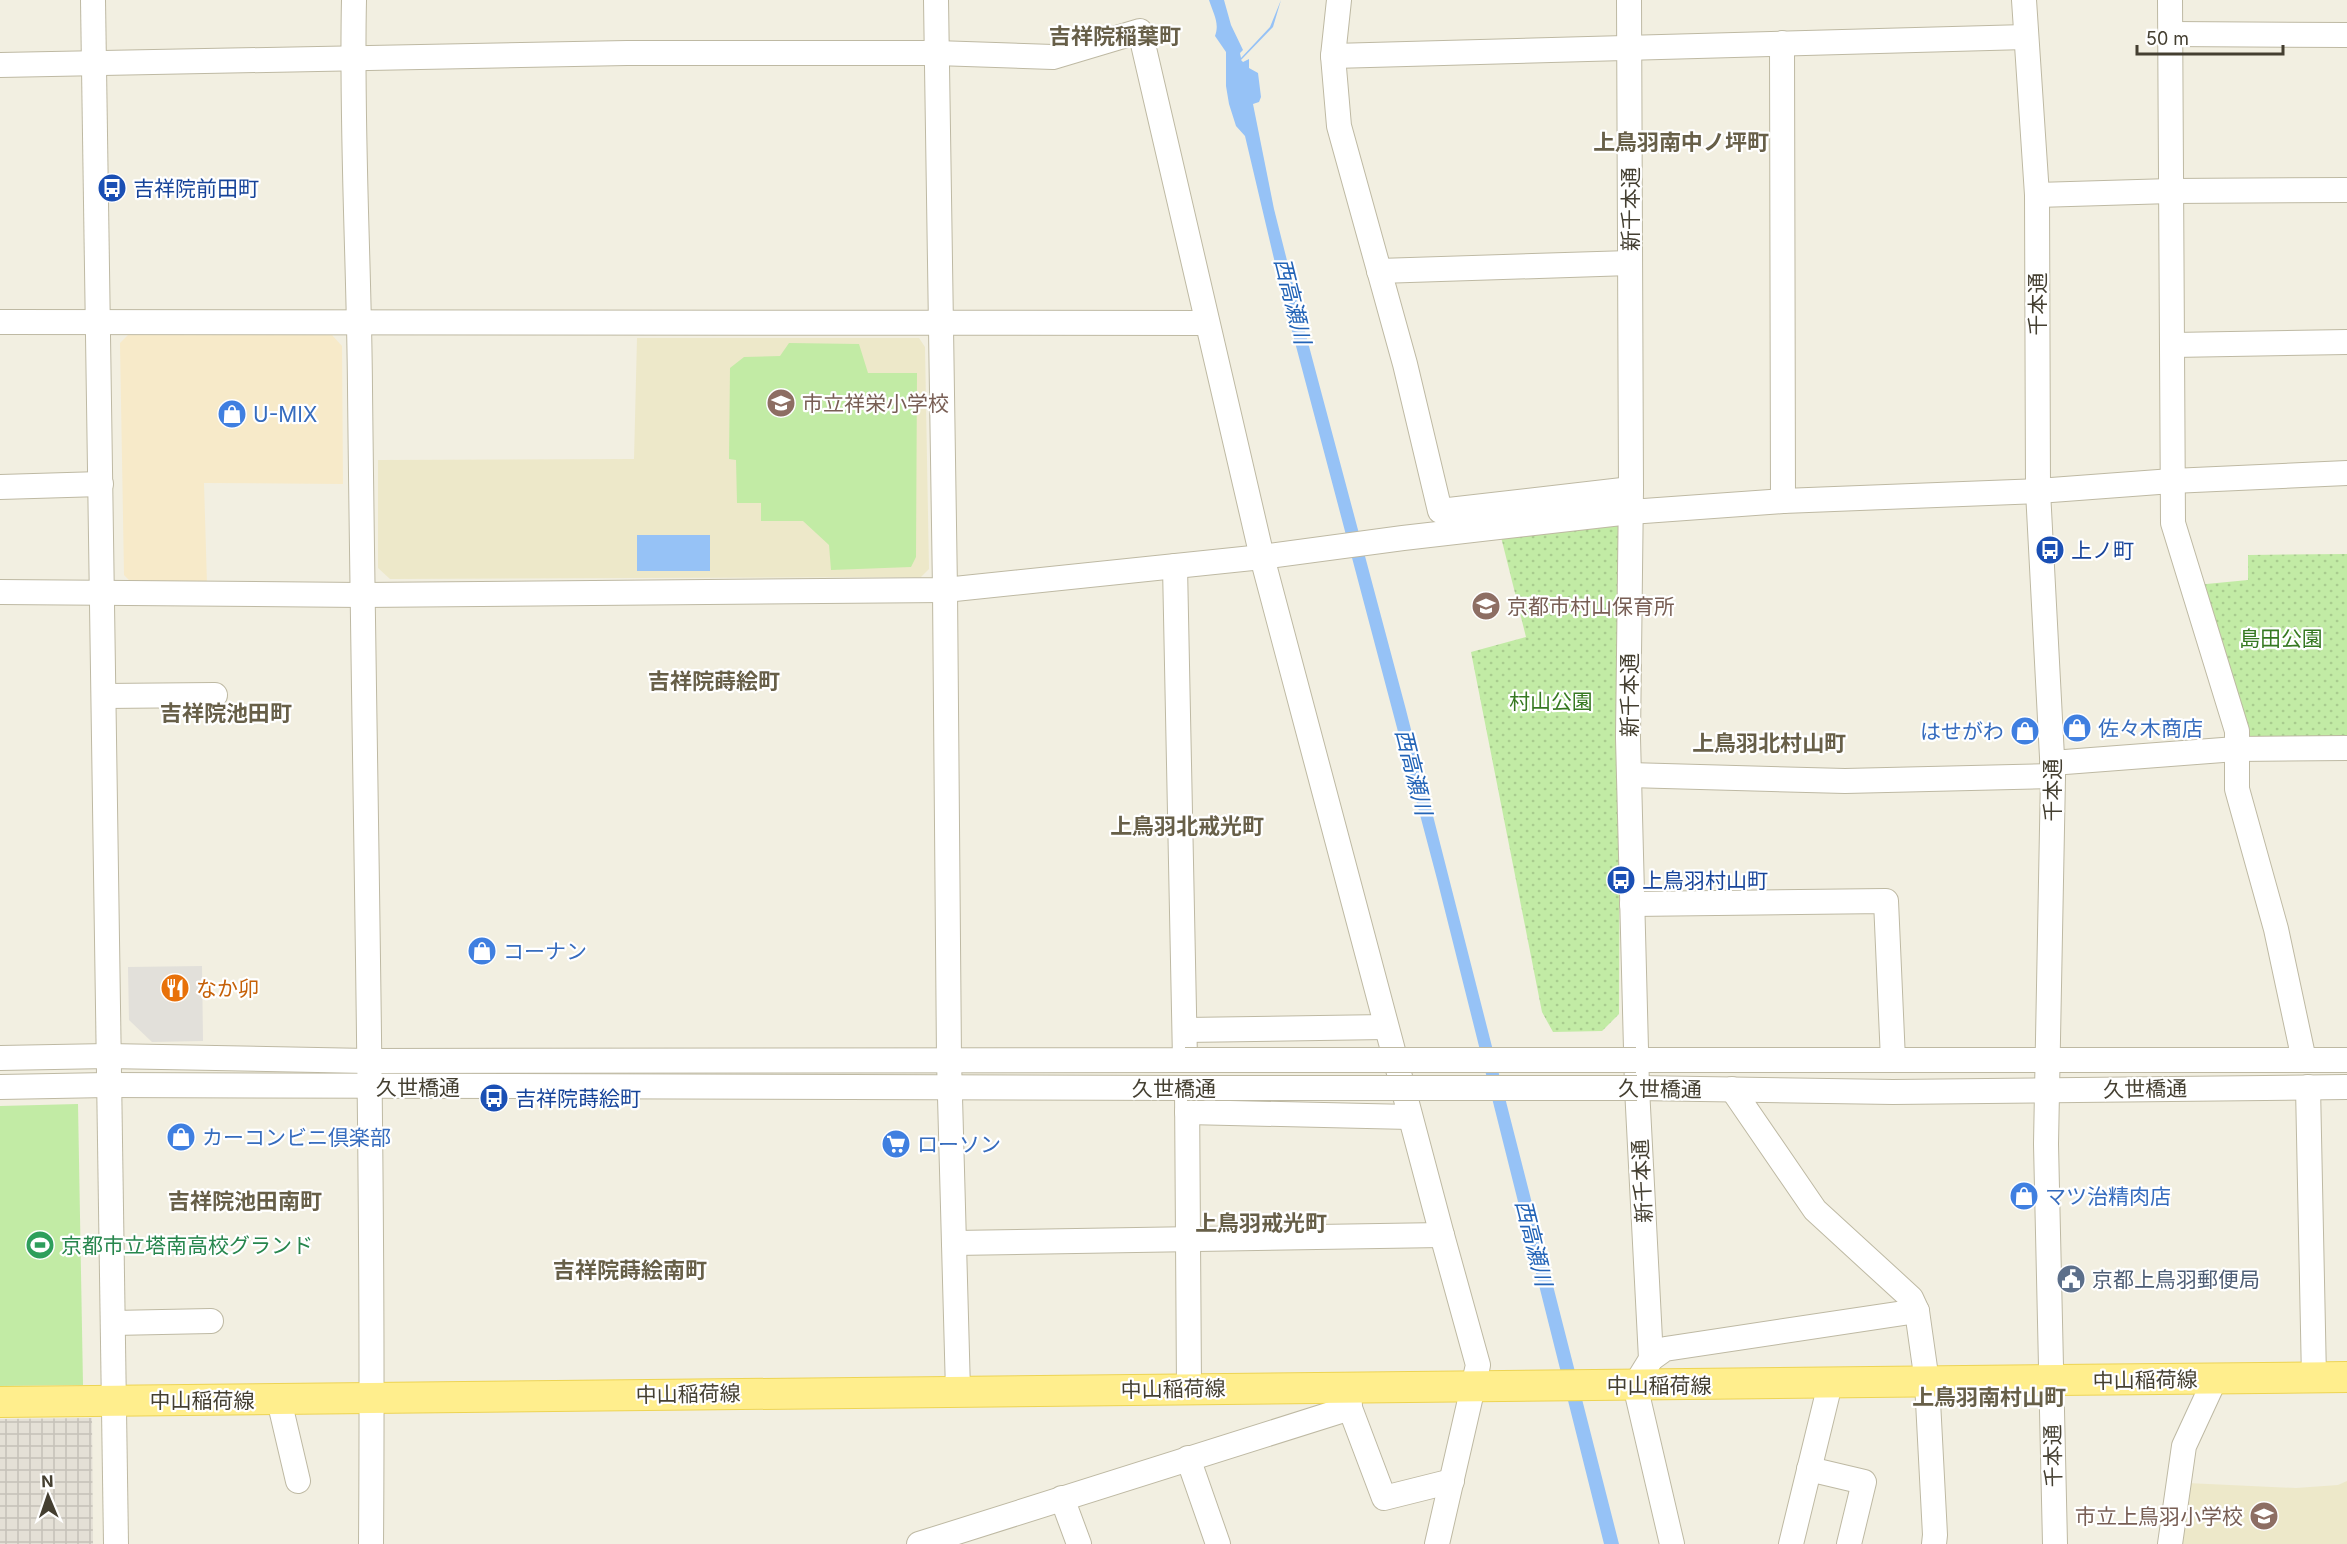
<svg xmlns="http://www.w3.org/2000/svg" width="2347" height="1544" font-family="Inter,'Noto Sans JP',sans-serif">
<defs>
<pattern id="industrial-grid" width="8" height="8" patternUnits="userSpaceOnUse" patternTransform="scale(1.5)"><rect width="8" height="8" fill="#e4e0d6"/><path d="M0 4h8M4 0v8" fill="none" stroke="#c5c1b8"/></pattern>
<pattern id="park-dots" width="8" height="8" patternUnits="userSpaceOnUse" patternTransform="scale(1.5)"><rect width="8" height="8" fill="#c2eba5"/><path d="M2 2h.1M6 6h.1" fill="none" stroke="#a8cb8e" stroke-width="1.8" stroke-linecap="round"/></pattern>
</defs>
<rect width="100%" height="100%" fill="#f2efe1"/>
<path fill="#f7eac9" d="M128 335H332L342 346 343 484 204 483 207 584H133L124 575 120 343Z"/>
<path fill="url(#industrial-grid)" d="M92 1418 93 1544H0V1419Z"/>
<g fill="#ede8c9">
<path d="M637 338H919L925 347 929 569 921 577 390 579 378 568V460L634 459Z"/>
<path d="M2347 1481V1544H2177L2187 1483 2296 1488 2338 1485Z"/>
</g>
<g fill="url(#park-dots)">
<path d="M1621 518 1619 1014 1602 1031 1553 1032 1542 1012 1471 652 1526 637 1500 533Z"/>
<path d="M2347 554V745L2255 744 2242 731 2196 585 2248 580V555Z"/>
</g>
<g fill="#c2eba5">
<path d="M789 343 859 344 868 373H917L916 557 911 567 831 570 829 545 803 521H761V503H737L736 460 729 459 730 368 744 357 780 356Z"/>
<path d="M78 1104 83 1385 0 1386V1106Z"/>
</g>
<path fill="#e2e0da" d="M202 966 203 1041 152 1042 129 1020 128 967Z"/>
<g fill="#96c2f6">
<path d="M1209 0H1224L1231 25 1243 50 1240 53 1241 58 1270 27 1281 0 1273 27 1241 60 1243 62 1249 59V68L1258 73 1261 97 1259 102 1253 104 1274 209 1302 320 1405 706 1619 1544H1604L1437 879 1283 297 1245 136 1236 126 1229 104 1226 86V52L1215 36C1220 23 1213 13 1209 0Z"/>
<rect x="637" y="535" width="73" height="36"/>
</g>
<g fill="none" stroke-linecap="round" stroke-linejoin="round">
<g stroke="#beb9a3" stroke-width="26">
<g id="minor">
<path d="M93 0 116 1544"/>
<path d="M354 0C351 129 359 259 360 388 364 773 374 1159 371 1544"/>
<path d="M936 0 945 590 949 1060 958 1391"/>
<path d="M1339 0 1333 56 1339 126 1405 364 1440 511 1631 489"/>
<path d="M1629 0 1631 489 1628 738 1637 1088 1651 1359 1635 1385 1672 1544"/>
<path d="M2024 0 2037 195 2038 491 2053 776 2046 1144 2055 1544"/>
<path d="M2170 0 2173 523 2237 731V789L2276 929 2304 1060"/>
<path d="M2171 34 2347 35"/>
<path d="M1782 43 1783 501"/>
<path d="M1333 56 2026 37"/>
<path d="M0 65 627 53H936L1053 57 1140 31 1262 557 1442 1235 1478 1365 1437 1544"/>
<path d="M2037 195 2171 191 2347 190"/>
<path d="M1379 271 1630 263"/>
<path d="M0 322 1207 323"/>
<path d="M2173 345 2347 342"/>
<path d="M0 487 101 484"/>
<path d="M0 592 362 595 945 590 1262 557 1403 538 1630 512 1783 501 2038 491 2172 481 2347 473"/>
<path d="M104 696 215 695"/>
<path d="M2052 763 2236 749 2347 748"/>
<path d="M1629 775 1845 781 2053 776"/>
<path d="M1632 904 1886 901 1893 1060"/>
<path d="M1185 1030 1386 1027"/>
<path d="M0 1058 108 1056 368 1061 1185 1060 1175 566"/>
<path d="M1636 1060H2347"/>
<path d="M0 1087 107 1085 1187 1088 1189 1388"/>
<path d="M2308 1087 2314 1378"/>
<path d="M1637 1088 1893 1092 2347 1087"/>
<path d="M1732 1089 1815 1210 1911 1298 1917 1311 1927 1382 1935 1535 1934 1544"/>
<path d="M1187 1112 1410 1117"/>
<path d="M954 1243 1442 1235"/>
<path d="M113 1323 211 1321"/>
<path d="M1651 1359 1665 1349 1917 1311"/>
<path d="M279 1400 298 1481"/>
<path d="M1350 1408 1384 1498 1452 1481"/>
<path d="M1188 1458 1218 1544"/>
<path d="M1809 1469 1864 1482 1849 1544"/>
<path d="M1062 1498 1079 1544"/>
<path d="M919 1544 1350 1408 1349 1387"/>
<path d="M1791 1544 1830 1384"/>
<path d="M2170 1544 2184 1446 2215 1379"/>
</g>
</g>
<g stroke="#edd454" stroke-width="32">
<path id="major" d="M0 1402 2347 1377"/>
</g>
<use href="#minor" stroke="#fff" stroke-width="24"/>
<use href="#major" stroke="#ffee8d" stroke-width="30"/>
<g stroke="#beb9a3" stroke-width="26" stroke-linecap="butt">
<g id="minor-bridge">
<path d="M1185 1060H1636"/>
<path d="M1187 1088H1637"/>
</g>
</g>
<use href="#minor-bridge" stroke="#fff" stroke-width="24"/>
</g>
<defs>
<g id="bus-disc" transform="scale(1.5)"><circle r="9.5" fill="#1a4fb4" stroke="#fff"/><path d="M-5-6H5V4H4V6H2V4H-2V6H-4V4H-5ZM-3.5-4V0h7V-4ZM-3.5 1.2v1.5H-2V1.2ZM2 1.2v1.5H3.5V1.2Z" fill="#fff"/></g>
<g id="school-disc" transform="scale(1.5)"><circle r="9.5" fill="#8d6e63" stroke="#fff"/><path d="M0-5L7-2L0 1L-7-2ZM-4 1L0 2.5L4 1V4Q0 6-4 4Z" fill="#fff"/></g>
<g id="shop-disc" transform="scale(1.5)"><circle r="9.5" fill="#3f7fe0" stroke="#fff"/><path d="M-5-2.5h2.3a2.7 3.5 0 0 1 5.4 0H5L5.5 6h-11ZM-1.5-2.5h3a1.5 2.3 0 0 0-3 0Z" fill="#fff"/></g>
<g id="restaurant-disc" transform="scale(1.5)"><circle r="9.5" fill="#e8710a" stroke="#fff"/><path d="M-5-6h1v4h1v-4h1v4h1v-4h1v5L-1.5 .5V6h-2V.5L-5-1ZM5-6V6H3V1.5H1.5Q1.5-4 5-6Z" fill="#fff"/></g>
<g id="supermarket-disc" transform="scale(1.5)"><circle r="9.5" fill="#3f7fe0" stroke="#fff"/><path d="M-6-5.5h2.5l.6 2H6L4.5 2H-2.5L-4.4-4H-6ZM-1.5 3.2a1.3 1.3 0 1 0 .1 0ZM3 3.2a1.3 1.3 0 1 0 .1 0Z" fill="#fff"/></g>
<g id="stadium-disc" transform="scale(1.5)"><circle r="9.5" fill="#2e9e5b" stroke="#fff"/><path d="M0-5a6.5 5 0 1 0 0 10a6.5 5 0 1 0 0-10ZM-3.5-1.8h7v3.6h-7Z" fill="#fff"/></g>
<g id="civic-disc" transform="scale(1.5)"><circle r="9.5" fill="#5c6f8a" stroke="#fff"/><path d="M-.6-6.5H3V-4.5H.6V-3L4-1V1h2V6H-6V1h2V-1L-.6-3ZM-1.2 2.5V6h2.4V2.5Z" fill="#fff"/></g>
</defs>
<g fill-rule="evenodd">
<use href="#bus-disc" x="112" y="188"/>
<use href="#school-disc" x="781" y="403"/>
<use href="#shop-disc" x="232" y="414"/>
<use href="#bus-disc" x="2050" y="550"/>
<use href="#school-disc" x="1486" y="606"/>
<use href="#shop-disc" x="2077" y="728"/>
<use href="#shop-disc" x="2025" y="731"/>
<use href="#bus-disc" x="1621" y="880"/>
<use href="#shop-disc" x="482" y="951"/>
<use href="#restaurant-disc" x="175" y="988"/>
<use href="#bus-disc" x="494" y="1098"/>
<use href="#shop-disc" x="181" y="1137"/>
<use href="#supermarket-disc" x="896" y="1144"/>
<use href="#shop-disc" x="2024" y="1196"/>
<use href="#stadium-disc" x="40" y="1245"/>
<use href="#civic-disc" x="2071" y="1279"/>
<use href="#school-disc" x="2264" y="1516"/>
</g>
<g text-anchor="middle" dominant-baseline="central" stroke-width="4.5" stroke-linejoin="round" paint-order="stroke">
<g font-size="21" fill="#164399" stroke="#fff" text-anchor="start">
<text x="133" y="188">吉祥院前田町</text>
<text x="2071" y="550">上ノ町</text>
<text x="1642" y="880">上鳥羽村山町</text>
<text x="515" y="1098">吉祥院蒔絵町</text>
</g>
<g font-size="21" fill="#443f31" stroke="#fff">
<text transform="translate(1630 209) rotate(-90)">新千本通</text>
<text transform="translate(2037 304) rotate(-90)">千本通</text>
<text transform="translate(1629 695) rotate(-90)">新千本通</text>
<text transform="translate(2052 790) rotate(-90)">千本通</text>
<text x="418" y="1087">久世橋通</text>
<text x="1174" y="1088">久世橋通</text>
<text transform="translate(1660 1089) rotate(1)">久世橋通</text>
<text transform="translate(2145 1089) rotate(-1)">久世橋通</text>
<text transform="translate(1642 1181) rotate(-93)">新千本通</text>
<text transform="translate(2145 1380) rotate(-1)">中山稲荷線</text>
<text x="1659" y="1385">中山稲荷線</text>
<text transform="translate(1173 1389) rotate(-1)">中山稲荷線</text>
<text transform="translate(688 1394) rotate(-1)">中山稲荷線</text>
<text x="202" y="1400">中山稲荷線</text>
<text transform="translate(2053 1456) rotate(-91)">千本通</text>
</g>
<g font-size="21" fill="#785e54" stroke="#fff" text-anchor="start">
<text x="802" y="403">市立祥栄小学校</text>
<text x="1507" y="606">京都市村山保育所</text>
<text x="2243" y="1516" text-anchor="end">市立上鳥羽小学校</text>
</g>
<g font-size="21" fill="#366cbe" stroke="#fff" text-anchor="start">
<text x="253" y="414">U-MIX</text>
<text x="2098" y="728">佐々木商店</text>
<text x="2004" y="731" text-anchor="end">はせがわ</text>
<text x="503" y="951">コーナン</text>
<text x="202" y="1137">カーコンビニ倶楽部</text>
<text x="917" y="1144">ローソン</text>
<text x="2045" y="1196">マツ治精肉店</text>
</g>
<g font-size="21" fill="#367921" stroke="#fff">
<text x="2281" y="638">島田公園</text>
<text x="1551" y="701">村山公園</text>
</g>
<g font-size="21" fill="#c56008" stroke="#fff" text-anchor="start">
<text x="196" y="988">なか卯</text>
</g>
<g font-size="21" fill="#27864d" stroke="#fff" text-anchor="start">
<text x="61" y="1245">京都市立塔南高校グランド</text>
</g>
<g font-size="21" fill="#4e5e75" stroke="#fff" text-anchor="start">
<text x="2092" y="1279">京都上鳥羽郵便局</text>
</g>
<g font-size="22" font-weight="bold" fill="#675f48" stroke="#fff">
<text x="1115" y="36">吉祥院稲葉町</text>
<text x="1681" y="142">上鳥羽南中ノ坪町</text>
<text x="714" y="681">吉祥院蒔絵町</text>
<text x="226" y="713">吉祥院池田町</text>
<text x="1769" y="743">上鳥羽北村山町</text>
<text x="1187" y="826">上鳥羽北戒光町</text>
<text x="245" y="1201">吉祥院池田南町</text>
<text x="1261" y="1223">上鳥羽戒光町</text>
<text x="630" y="1270">吉祥院蒔絵南町</text>
<text x="1989" y="1397">上鳥羽南村山町</text>
</g>
<g font-size="22" font-style="italic" fill="#2364b7" stroke="#fff">
<text transform="translate(1293 301) rotate(76)">西高瀬川</text>
<text transform="translate(1414 772) rotate(76)">西高瀬川</text>
<text transform="translate(1534 1243) rotate(76)">西高瀬川</text>
</g>
</g>
<g transform="translate(48 1496) rotate(358)" stroke="#ffffff" stroke-width="4.5" paint-order="stroke">
<path d="M0-4.5L10 22L0 15L-10 22Z" fill="#443f31"/>
<text y="-9" font-size="16" font-weight="bold" text-anchor="middle" fill="#443f31">N</text>
</g>
<path d="M2137 45v9h146v-9" fill="none" stroke="#443f31" stroke-width="3"/>
<text x="2146" y="45" font-size="18" fill="#443f31" stroke="#ffffff" stroke-width="4.5" paint-order="stroke">50 m</text>
</svg>
